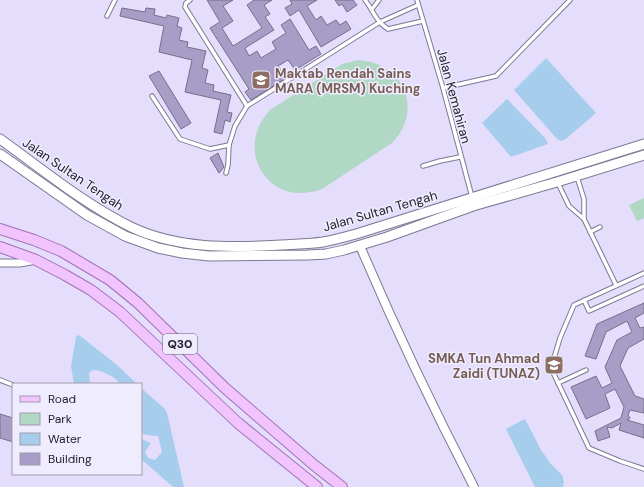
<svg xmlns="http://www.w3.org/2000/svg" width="644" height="487" font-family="'DM Sans',sans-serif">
<rect width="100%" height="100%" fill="#e4ddfc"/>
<g fill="#b0d8c5">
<path d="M358 60C404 63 424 110 392 143L322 189C270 209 232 151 270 110L342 64Z"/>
<path d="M644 198V218L637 221 629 205Z"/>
</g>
<g fill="#a7cdec">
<path d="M546 58 596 113 567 138 562 141 557 139 514 90Z"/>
<path d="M507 99 545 138 548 144 511 157 482 123Z"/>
<path d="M79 335 117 365 137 384H121C113 376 104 371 93 370L89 373 90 384H74L71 366 76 337Z"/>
<path d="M141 388 165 409 167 413 184 487H173L141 459V439L151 443 145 452 148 458 155 460 162 452 158 436 146 435 141 433Z"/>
<path d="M525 419 541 450 551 464 562 475 564 482 563 487H535L506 429Z"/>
</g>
<g fill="#a79dc6" stroke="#76708a">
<path d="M207 0H233L223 6 233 21 222 28 233 46 262 28 247 5 254 0H272L264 5 270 14 265 17 274 30 245 48 249 56 257 51 261 58 276 49 272 42 286 33 281 25 290 19 309 50 316 46 321 54 295 70 288 60 278 66 286 78 251 100 245 92 249 89 210 28 220 22Z"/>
<path d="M290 0H317L307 6 316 20 321 16 327 25 336 20 340 25 346 21 351 29 321 47 299 10 290 16 285 8 292 4Z"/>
<path d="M335 0H353L357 5 347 12 342 4 339 6Z"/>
<path d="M122 8 145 12 146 8 155 9 154 15 166 18 167 15 179 18 177 26 182 28 179 40 188 42 187 47 206 51 202 68 208 70 205 83 214 85 213 91 231 95 227 112 232 113 230 122 225 120 222 134 214 132 221 100 185 92 192 60 159 52 164 26 120 16Z"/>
<path d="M159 71 191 123 181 129 149 76Z"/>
<path d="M218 153 224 167 219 173 210 158Z"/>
<path d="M644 303V313L635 318 640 328 644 327V339L628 348 620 366 635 396 644 399V413L630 410 628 415 630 418 627 420 644 425V438L619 430 621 423 612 428 607 427 610 437 598 441 595 431 621 418 624 407 615 389 605 394 610 408 586 419 571 387 596 376 602 388 612 383 605 367 617 340 632 332 627 321 606 332 596 359 585 356 597 324Z"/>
<path d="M0 414 13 418V442L0 438Z"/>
</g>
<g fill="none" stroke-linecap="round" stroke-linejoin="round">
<g stroke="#7f7893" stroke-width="5.5">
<g id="service">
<path d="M190 0 186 3 185 7 247 106"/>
<path d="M365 0C373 10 376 22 388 29L423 21"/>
<path d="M417 0 443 88 472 197"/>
<path d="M372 9 379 0"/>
<path d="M107 16 115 0"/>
<path d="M443 88 496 76 570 0"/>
<path d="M152 96 180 139 210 149 229 145 235 126 247 106 380 22 418 5"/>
<path d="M423 166 440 161 460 157"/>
<path d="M226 173 228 165 229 145"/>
<path d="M577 177 584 199V219"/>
<path d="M558 183 569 206 584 219 616 285"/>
<path d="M590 232 600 227"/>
<path d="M644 273 574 305 560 338 551 368 589 448 620 461 644 469"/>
<path d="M584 300 589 311 644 286"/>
<path d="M0 380 13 385"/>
<path d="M558 383 586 370"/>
</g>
</g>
<g stroke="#7f7893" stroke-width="9">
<path id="minor" d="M0 263H20L36 260"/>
</g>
<g stroke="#7f7893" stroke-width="10">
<path id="tertiary" d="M360 246C395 328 433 408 474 487"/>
</g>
<g stroke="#7f7893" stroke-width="11">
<g id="secondary">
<path d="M0 139C42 169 84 204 131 227 177 249 231 248 281 245 295 244 309 244 323 242 334 240 345 237 356 234L644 144"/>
<path d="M0 154 87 215 125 236 158 248 182 253 209 256 308 255 326 254 344 250 387 237 473 206 557 182 644 155"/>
</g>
</g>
<g stroke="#a371b4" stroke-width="12">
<g id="primary">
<path d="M0 229 34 240 61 251 110 280 138 303 225 388 314 465 342 487"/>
<path d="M0 247 36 260 65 275 91 290 120 312 238 423 317 487"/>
</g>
</g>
<use href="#service" stroke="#fff" stroke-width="3.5"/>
<use href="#minor" stroke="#fff" stroke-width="7"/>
<use href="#tertiary" stroke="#fff" stroke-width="8"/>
<use href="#secondary" stroke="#fff" stroke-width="9"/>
<use href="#primary" stroke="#f1c4fd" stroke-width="10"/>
</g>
<defs>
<g id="school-square" transform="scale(1)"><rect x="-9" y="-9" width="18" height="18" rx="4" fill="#8d6e63" stroke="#f0ecff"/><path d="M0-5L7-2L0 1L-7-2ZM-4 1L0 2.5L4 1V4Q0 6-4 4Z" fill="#fff"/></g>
</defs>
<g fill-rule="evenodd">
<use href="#school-square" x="261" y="80"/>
<use href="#school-square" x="554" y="365"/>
</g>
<g text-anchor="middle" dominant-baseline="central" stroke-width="3" stroke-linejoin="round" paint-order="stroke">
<rect fill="#f0ecff" stroke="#625f6c" stroke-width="1" x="163" y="334" width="34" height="20" rx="3"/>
<g font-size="12" font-weight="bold" fill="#25222d">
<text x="180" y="344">Q30</text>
</g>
<g font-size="13" font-weight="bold" fill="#785e54" stroke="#f0ecff" text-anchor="start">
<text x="275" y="73">Maktab Rendah Sains<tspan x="275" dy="15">MARA (MRSM) Kuching</tspan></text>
<text x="540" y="358" text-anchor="end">SMKA Tun Ahmad<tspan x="540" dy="15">Zaidi (TUNAZ)</tspan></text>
</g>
<g font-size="13" fill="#25222d" stroke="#f0ecff">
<text transform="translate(454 96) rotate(75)">Jalan Kemahiran</text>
<text transform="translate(73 174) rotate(34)">Jalan Sultan Tengah</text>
<text transform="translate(380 211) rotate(-16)">Jalan Sultan Tengah</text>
</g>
</g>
<rect x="12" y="383" width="130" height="92" fill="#f0ecff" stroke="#9f9bab"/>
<rect x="20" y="396" width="20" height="6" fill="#f1c4fd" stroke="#9f9bab"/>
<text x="48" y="403" font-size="12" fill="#25222d">Road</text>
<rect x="20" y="413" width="20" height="12" fill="#b0d8c5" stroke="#9f9bab"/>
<text x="48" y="423" font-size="12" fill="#25222d">Park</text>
<rect x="20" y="433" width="20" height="12" fill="#a7cdec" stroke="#9f9bab"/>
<text x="48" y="443" font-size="12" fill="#25222d">Water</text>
<rect x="20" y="453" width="20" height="12" fill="#a79dc6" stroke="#9f9bab"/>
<text x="48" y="463" font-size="12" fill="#25222d">Building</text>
</svg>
